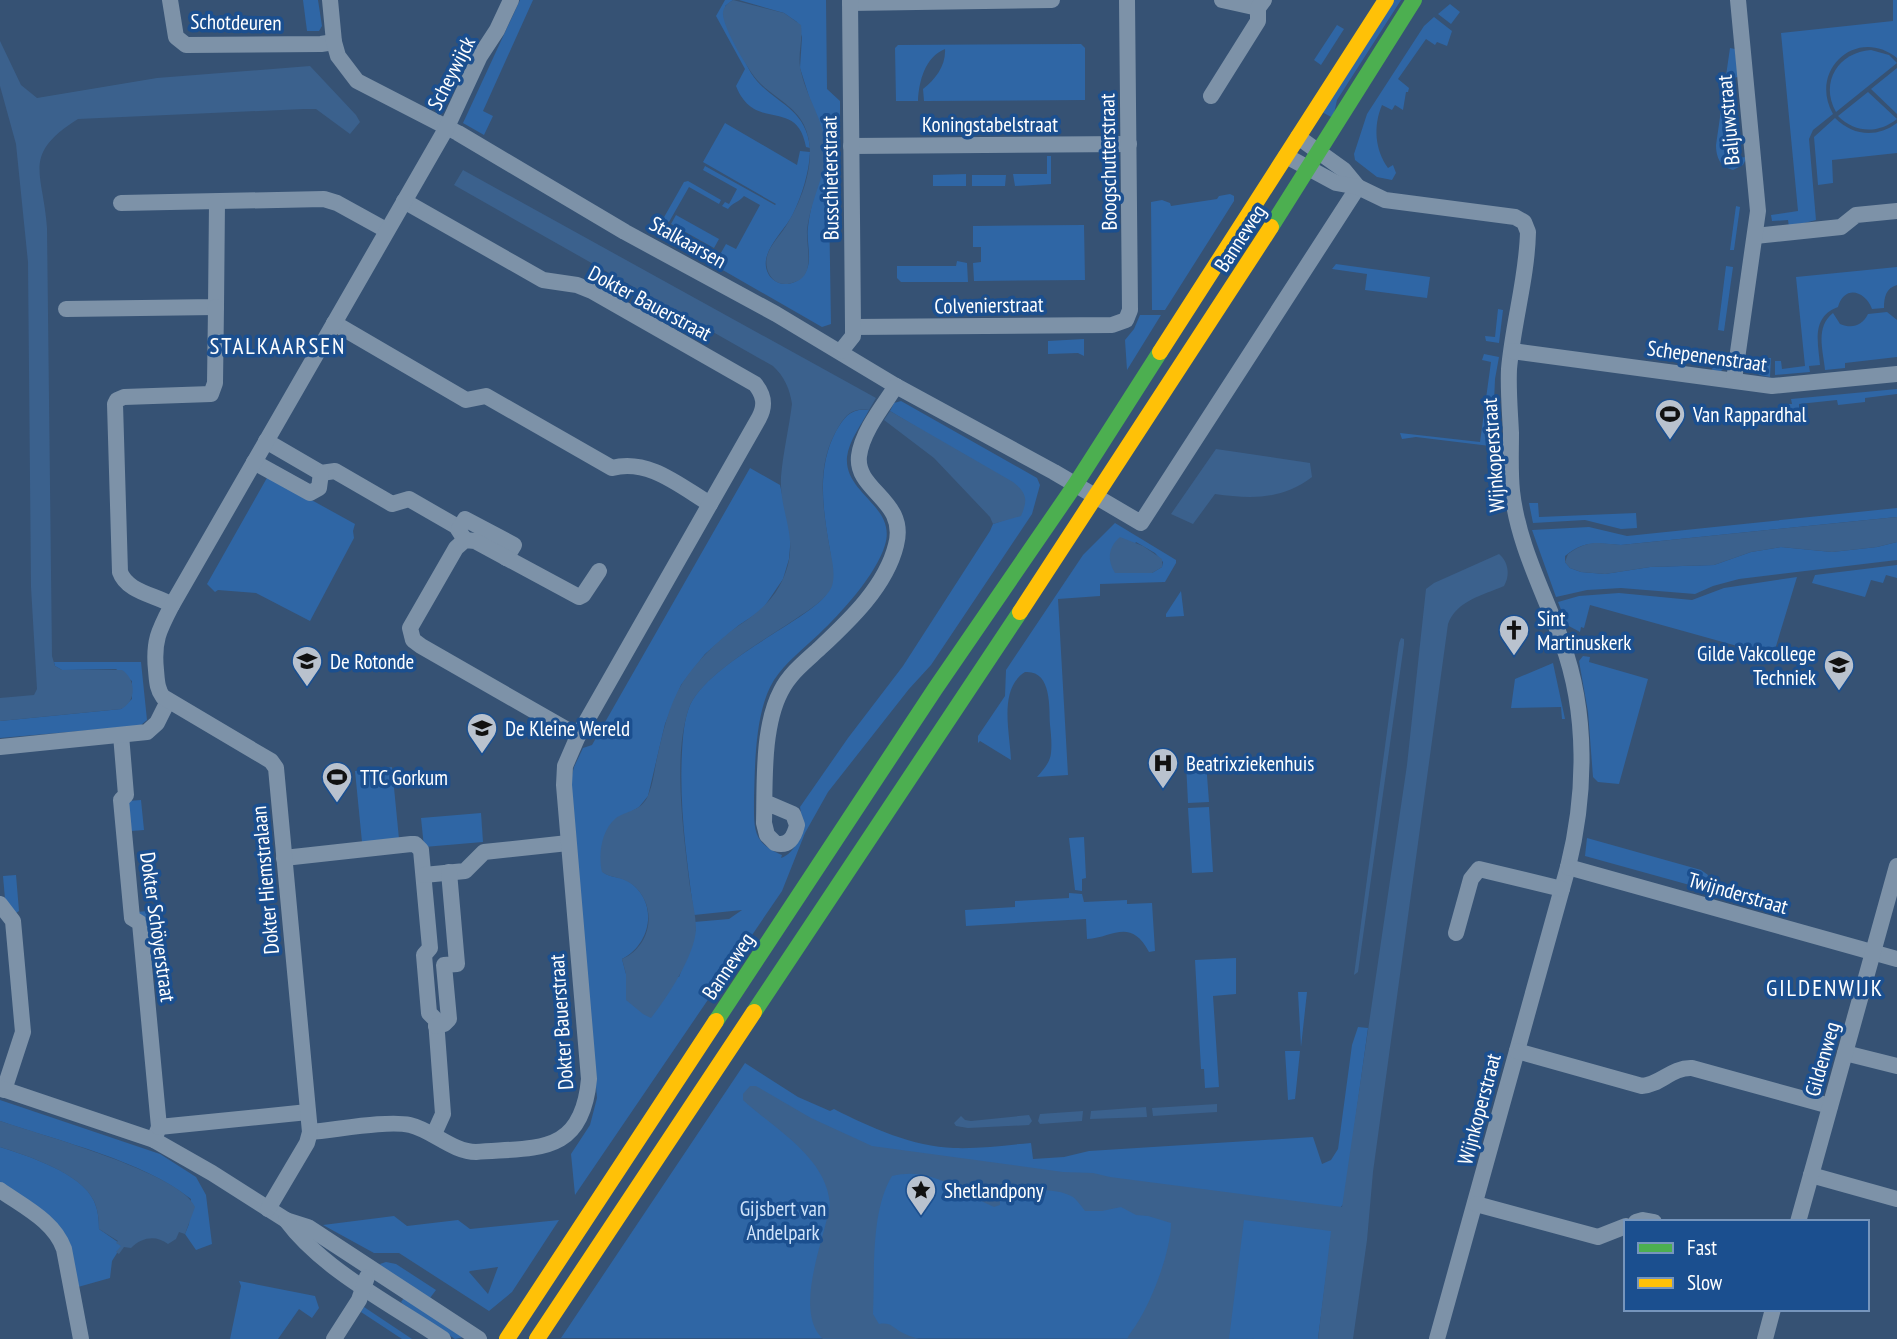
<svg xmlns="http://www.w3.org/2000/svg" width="1897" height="1339" font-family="'PT Sans Narrow',sans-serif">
<rect width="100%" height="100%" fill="#365274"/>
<g fill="#2f66a5" fill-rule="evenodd">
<path d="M303 0H318L322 26 319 31H307Z"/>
<path d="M520 0H533L483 111 493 116 484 135 463 123Z"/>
<path d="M725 0H733L725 6C733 27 739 53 751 73 770 103 806 105 810 148L806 147C797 96 755 134 736 86L745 69 716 16Z"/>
<path d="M739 0H826L827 89 840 101V151L826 150 800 68 802 37 797 22 784 13Z"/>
<path d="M1394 0H1401L1337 100 1333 118 1322 112Z"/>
<path d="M1893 0H1897V58C1857 26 1808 70 1833 114L1813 130 1809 139 1816 220 1789 227 1788 220 1772 221 1771 215 1798 211 1781 33 1893 21Z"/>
<path d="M1450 4 1460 12 1451 24 1438 14Z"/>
<path d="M1434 17 1452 31 1447 46 1437 42 1435 45 1426 39 1398 79 1409 88 1408 92H1406L1403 110 1395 105 1392 110 1382 105C1373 126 1375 150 1388 168L1393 165 1396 173 1392 180 1377 177 1355 160 1354 154 1367 114 1424 26Z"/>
<path d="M1337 25 1344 29 1321 65 1314 60Z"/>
<path d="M1081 44 1085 48V100L924 101 923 89C936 79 946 65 945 49 925 57 919 81 918 101H896L895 48 898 45Z"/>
<path d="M1730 48 1735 49 1738 77 1727 79 1735 158 1747 157 1743 165 1733 170C1720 167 1716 157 1716 145Z"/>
<path d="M1871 50 1889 55 1897 63 1836 112C1819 82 1839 52 1871 50Z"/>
<path d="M1897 68V114L1871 89Z"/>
<path d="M1868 92 1897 119C1878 134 1855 133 1838 116Z"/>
<path d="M1835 118C1853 136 1877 138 1897 123V153L1832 160 1833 183 1818 185 1814 137Z"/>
<path d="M725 123 797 165 800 151 810 152C809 173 802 195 793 214 785 231 756 254 769 275 779 290 801 285 807 269 812 257 806 240 808 227 811 202 819 178 826 154L840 156V188L829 202 831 324 822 327 714 265 726 244 736 249 760 205 744 196C739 202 732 203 728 209L722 206 725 202 729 204 737 189 703 170 705 166 775 205 776 204 703 162Z"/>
<path d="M1047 156H1051V184L1015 186 1013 174H1047Z"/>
<path d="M966 174V186H933V175Z"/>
<path d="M972 175H1006L1005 186H972Z"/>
<path d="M688 181 721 200 719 204 689 187 669 222 663 219 684 182Z"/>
<path d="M1230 194 1234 196V201L1165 310H1152L1151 202 1162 200 1170 203 1171 206 1217 199 1219 196Z"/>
<path d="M1736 206 1740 207 1734 250H1730Z"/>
<path d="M676 215 719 239 714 248 671 224Z"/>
<path d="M1084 225 1085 280 974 281 973 263 981 262V247H973V226Z"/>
<path d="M957 261 967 263 968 282H901L897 278V266H956Z"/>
<path d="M1336 264 1430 277 1427 298 1365 290 1367 274 1332 269Z"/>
<path d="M1726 266 1733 267 1724 331 1718 330Z"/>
<path d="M1897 267V285C1886 288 1884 297 1884 308L1872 309C1865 290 1844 285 1838 307 1811 317 1818 342 1820 365L1809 366 1810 372 1775 375V361H1781L1782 369 1805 366 1796 277Z"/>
<path d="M1498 309 1503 310 1499 343 1486 341 1485 336 1495 337Z"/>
<path d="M1887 312 1897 320V357L1845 363V368L1825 370C1823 350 1815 327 1833 313L1840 324C1852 329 1862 326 1868 314Z"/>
<path d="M1140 315H1161L1127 370 1125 340 1134 329Z"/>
<path d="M1084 339V356L1078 353 1048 354V341Z"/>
<path d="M1484 354 1499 357 1495 379 1494 403 1490 404V409H1494V419L1489 426 1490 446 1416 437 1402 439 1400 433 1480 442 1491 362 1482 360Z"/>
<path d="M1714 356 1731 358 1730 363 1721 371H1712Z"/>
<path d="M1747 358H1771L1770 377C1757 375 1748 372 1747 358Z"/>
<path d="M1897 389V394L1865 398V402L1838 405 1837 400 1799 404V409L1787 410 1786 404H1792L1791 399Z"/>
<path d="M901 401 1037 478 1040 485 1032 514 931 665 909 689 828 792 805 833 782 891 575 1195 571 1154 590 1125 597 1098 570 783 574 767 583 748 592 745 750 468 780 485 791 535 789 559 783 579 762 610 739 625 705 654 681 685 665 724 648 796 639 807 611 824 602 848 603 872C610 878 619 876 628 881 659 901 652 944 622 959L626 974 679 977 696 929 694 922 729 919 742 910 694 915C687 861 679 807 682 752 683 736 684 719 690 705 702 679 742 654 765 639 780 629 823 605 828 591 835 573 831 557 828 539 822 502 818 465 836 431 845 416 851 408 869 410 862 424 849 440 847 457 844 494 897 506 885 545 876 575 841 613 819 634 803 649 786 662 774 680 755 710 755 764 754 799 754 828 752 843 782 855L781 858C800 851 804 825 800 807L848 738 903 666 990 531 993 524 1013 517 918 428 890 411 894 403Z"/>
<path d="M268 476 355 524 353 531 354 538 310 621 256 593 218 590 215 592 207 584Z"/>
<path d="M1529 503H1538L1539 517 1636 513 1637 528 1621 529 1585 520 1533 523Z"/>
<path d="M1897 508V517L1621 545C1598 543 1583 540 1565 556V562L1570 568 1581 572 1605 574 1650 567 1714 565 1751 552 1781 547 1832 552 1877 547 1897 542V560L1739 579 1713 586 1695 594 1621 588 1587 590 1556 597 1532 530 1589 527 1627 536Z"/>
<path d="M1115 523 1176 560V563L1165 582 1100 584V596L1058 599 1068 775 1037 777C1043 770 1050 763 1051 753 1052 744 1051 734 1050 725 1049 707 1052 670 1025 672 998 689 1010 733 1011 760L980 741 978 743V736L1005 696 1006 670 1083 555ZM1136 542 1155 553 1163 562 1162 567 1152 573H1115Z"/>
<path d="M1897 565V578L1886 575 1883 583 1871 580 1865 597 1812 583 1815 575Z"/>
<path d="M1797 577 1773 656 1590 605 1584 628 1581 627 1580 632 1567 625 1558 602 1579 596 1619 593 1692 600 1724 588Z"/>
<path d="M1181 591 1184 616 1166 617V614Z"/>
<path d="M1583 656 1590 657 1589 662 1648 679 1619 784 1598 782 1593 777 1588 712 1579 661Z"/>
<path d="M54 662H141L147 720 141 725 126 727 0 738V721L121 709 132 699V681L116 669 62 670 55 666Z"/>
<path d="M1553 663 1565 719H1562L1561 707 1511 708 1515 679Z"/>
<path d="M1206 762 1209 802 1188 803 1186 763Z"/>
<path d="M392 767 399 839 362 842 355 771Z"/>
<path d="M141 800 144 830 131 831 128 801Z"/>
<path d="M1209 807 1213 872 1192 873 1188 808Z"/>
<path d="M481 813 483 842 424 847 421 818Z"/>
<path d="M1084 837 1086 878 1082 879V891L1075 890 1069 838Z"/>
<path d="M1587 838 1701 870 1708 875 1704 889 1585 856Z"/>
<path d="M16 875 19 911 16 913 5 899 3 876Z"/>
<path d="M1069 893 1082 894 1084 902 1127 900V904L1152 903 1155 951 1149 952C1130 917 1113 938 1087 939L1086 919 966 926 965 910 1015 907V901L1069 898Z"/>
<path d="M157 910 158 926 144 927 137 912Z"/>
<path d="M1236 958V994L1213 996 1219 1087 1205 1088 1204 1069H1201L1195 960Z"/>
<path d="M1298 992H1307L1301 1047Z"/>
<path d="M1358 1027 1368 1028 1344 1203 1340 1208 1335 1207 1318 1339 561 1338 745 1063 798 1097 830 1111 834 1109C869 1127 914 1147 954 1148 979 1149 1006 1145 1031 1143L1033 1159 1064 1157 1089 1151 1313 1137 1322 1164 1331 1160 1338 1149 1352 1045Z"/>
<path d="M1285 1051H1300L1295 1099 1288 1100Z"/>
<path d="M0 1100 160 1154 196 1177 206 1195 212 1244 196 1250 185 1234 189 1224 191 1199C141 1160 61 1142 0 1121Z"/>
<path d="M0 1147C28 1156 82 1173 94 1201 98 1210 99 1219 99 1229L122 1245 112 1261 110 1278 78 1287 68 1246 0 1183Z"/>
<path d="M394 1216 407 1226 458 1220 470 1229 559 1220 512 1292 489 1311 399 1253H374L323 1225ZM498 1267 488 1294 469 1272 470 1271Z"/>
<path d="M386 1262 396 1264 436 1290 430 1298 381 1266 380 1264Z"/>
<path d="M239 1281 315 1296 319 1308 312 1318 299 1309 278 1339H230L241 1286Z"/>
<path d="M404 1298 464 1337 455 1339 403 1304 401 1302Z"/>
<path d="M364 1307 412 1339H402L361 1312Z"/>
</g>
<g fill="#3b618d">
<path d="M733 0 784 13 801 25C803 39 798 53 800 67 805 96 824 119 826 148 827 160 823 172 819 184 814 199 809 214 807 230 806 247 816 275 795 282 790 284 784 285 779 283 773 281 768 274 767 268 763 251 778 239 786 226 803 199 819 156 804 125 795 106 773 97 759 82 749 72 721 25 723 12 724 6 728 3 733 0Z"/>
<path d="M0 41 21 85 37 98 157 78 310 66 356 115 360 122 350 134 316 109H304L78 119C21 155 43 171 47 228L52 656 55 666 62 670H122C136 679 137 701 121 709L0 721V698L34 695 37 689 31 587 28 262 16 144 0 86Z"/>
<path d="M463 170 876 398 869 410C854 408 847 413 839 426 816 463 822 503 829 544 831 557 836 572 832 586 827 599 809 610 797 618 769 637 700 676 689 708 672 756 684 837 690 887 692 900 696 916 696 929 695 955 667 998 651 1018L643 1014 626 1000V974L622 959C652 946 658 906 633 885 622 876 612 879 602 872 598 856 601 830 616 818 626 811 640 811 647 798 652 788 654 774 656 763 662 736 668 706 683 682 697 661 717 641 738 626 757 613 772 602 782 581 802 539 779 516 781 477 783 453 789 428 792 404 790 389 784 376 773 366L454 185Z"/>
<path d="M890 411 1013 482C1027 493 1028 500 1021 516L993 524 990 517 934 458 884 420Z"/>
<path d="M1216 449 1310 463 1312 477C1282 500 1251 499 1215 494L1193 524 1171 514Z"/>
<path d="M1897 517V542L1877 547 1832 552 1781 547 1751 552 1714 565 1650 567 1605 574 1581 572 1570 568 1565 562 1568 554C1589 539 1597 543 1621 545Z"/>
<path d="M1120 537 1143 546 1162 559V567L1152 573H1115C1107 560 1108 547 1120 537Z"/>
<path d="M1499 554C1509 562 1510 576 1504 586 1483 595 1456 601 1448 624L1373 1172 1367 1240 1353 1339H1318L1331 1231 1244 1220 1229 1339H1127C1129 1334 1133 1330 1136 1325 1152 1301 1171 1251 1171 1223L1148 1216 1136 1215 1121 1207 1102 1211H1085C1082 1207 1077 1200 1073 1197 1057 1187 1021 1189 1003 1193L1000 1198V1205L994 1207C960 1193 933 1166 892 1176 870 1212 875 1273 873 1314L879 1324C891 1322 892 1327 901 1332 906 1335 913 1337 919 1339H823C793 1311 824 1241 830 1205 827 1157 774 1129 743 1100V1094L750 1086H756L811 1118 872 1146 1063 1172 1093 1173 1110 1177 1342 1207 1407 765 1426 589 1434 583Z"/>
<path d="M1401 638 1404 639V644L1358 972 1354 975 1399 643Z"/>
<path d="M1217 1104V1112L1153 1116 1152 1108Z"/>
<path d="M1146 1107 1147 1117 1090 1119 1091 1111Z"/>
<path d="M1083 1111 1082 1121 1040 1124 1038 1121 1040 1114Z"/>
<path d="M1029 1115 1032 1121 1029 1125 968 1128 956 1126 954 1123 961 1116 965 1120 971 1121Z"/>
<path d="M0 1121C38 1134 181 1173 195 1207L185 1234 179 1232 176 1239 168 1244C156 1235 142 1237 131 1248L124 1247 119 1254 116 1252 121 1246 116 1243 118 1241 99 1229C99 1219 98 1210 94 1201 81 1173 28 1156 0 1147Z"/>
</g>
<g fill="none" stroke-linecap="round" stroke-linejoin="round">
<g stroke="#7d92a8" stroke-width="16">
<path d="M170 0 176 37 186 45 321 44 334 42"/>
<path d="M330 0 334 42 338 56 357 81 458 133 625 232 776 314 896 386 1054 472 1141 523 1358 187"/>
<path d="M1222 0 1258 8"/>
<path d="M850 3 1052 0"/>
<path d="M1211 96 1258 21V8L1264 0"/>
<path d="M1298 137 1344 170 1358 187"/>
<path d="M851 146 1129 144"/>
<path d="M1286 156 1336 183 1358 187 1385 200 1515 217 1524 222 1528 232C1527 278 1513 323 1509 369 1508 390 1510 412 1511 433 1511 452 1510 472 1512 491 1518 545 1544 592 1562 642 1588 713 1586 795 1568 867L1437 1339"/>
<path d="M121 203 324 199 337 203 386 230"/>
<path d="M1755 236 1841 227 1856 215 1897 211"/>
<path d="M66 309 216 307 217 202"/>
<path d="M334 323 466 400 486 396 612 468C648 458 680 486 710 504"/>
<path d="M853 327 1112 325 1126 320 1130 310 1127 0"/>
<path d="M841 351 853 336V327L850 0"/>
<path d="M1512 351 1772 386 1897 374"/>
<path d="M1734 380 1758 211 1738 0"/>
<path d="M266 441 321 473 335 471 392 504 409 499 456 526 465 540"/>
<path d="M254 462 310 493 319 488 321 473"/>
<path d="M459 529 465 519 514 545 506 558"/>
<path d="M172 605C156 595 127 592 120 572L115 404 117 400 124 397 211 394 215 383 216 307"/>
<path d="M121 735 126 795 121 800 132 918 140 923 159 1127 154 1140"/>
<path d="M578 736 421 646 413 640 410 628 456 548 465 540 475 541 579 597 583 595 599 571"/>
<path d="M0 747 147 732 157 723 168 701"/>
<path d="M765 802 793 814 797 825C794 838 788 847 775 843L767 835 764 823C765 783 762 727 781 691 790 673 806 661 820 648 850 620 886 586 896 545 908 500 855 491 859 456 862 432 883 406 896 386"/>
<path d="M284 858 411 844H415L421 850 430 948 424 955 429 1013 436 1020 443 1114 434 1134"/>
<path d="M1568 867 1897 959"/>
<path d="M424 875 465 871 484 852 568 843"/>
<path d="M0 904 13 921 23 1032 4 1090"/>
<path d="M1456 933 1471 879 1479 869 1562 889"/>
<path d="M436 1026 444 1024 449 1019 444 965 457 964 449 872"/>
<path d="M1517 1051 1642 1086C1660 1085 1672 1067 1692 1068L1830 1106"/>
<path d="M1845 1053 1897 1066"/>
<path d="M0 1088 154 1140 212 1173 286 1220 308 1227 479 1339"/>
<path d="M159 1127 308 1112"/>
<path d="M310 1132C336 1130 387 1120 410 1125 432 1130 453 1152 476 1152 537 1147 582 1156 589 1079L564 785 565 766 578 736 759 418C766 405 764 395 755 384L592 291 577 285 543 280 404 201"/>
<path d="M1811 1175 1897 1199"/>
<path d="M0 1190C24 1207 54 1221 64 1249L81 1339"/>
<path d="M1476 1204 1598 1237 1626 1226"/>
<path d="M268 1209 307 1143 310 1132 276 768 271 761 163 697C157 689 157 681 156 670 153 641 159 630 172 605L447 127 480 56 497 30 511 0"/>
<path d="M286 1220C323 1270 391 1304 443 1339"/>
<path d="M1636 1222 1643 1220 1654 1222"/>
<path d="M1798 1222 1897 866"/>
<path d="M334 1339 359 1300 367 1277"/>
<path d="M1765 1339 1773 1309"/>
</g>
<g stroke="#4caf50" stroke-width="16">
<path d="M1271 227 1414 0"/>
<path d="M754 1012 1020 612"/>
<path d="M716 1021 935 689 1075 485 1160 352"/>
</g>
<g stroke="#ffc107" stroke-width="16">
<path d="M1160 352 1386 0"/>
<path d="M1020 612 1271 227"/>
<path d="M507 1339 716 1021"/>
<path d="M537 1339 754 1012"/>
</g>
</g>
<defs>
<g id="stadium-pin" transform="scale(1.575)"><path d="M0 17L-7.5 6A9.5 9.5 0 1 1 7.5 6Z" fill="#b9c2ce" stroke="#1b4f8f"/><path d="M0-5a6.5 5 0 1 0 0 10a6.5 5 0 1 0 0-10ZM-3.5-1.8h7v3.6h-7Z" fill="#111"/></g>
<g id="church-pin" transform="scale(1.575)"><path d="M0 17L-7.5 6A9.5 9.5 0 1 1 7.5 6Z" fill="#b9c2ce" stroke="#1b4f8f"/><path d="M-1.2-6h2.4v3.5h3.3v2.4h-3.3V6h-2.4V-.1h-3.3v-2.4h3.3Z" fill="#111"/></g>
<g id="school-pin" transform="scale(1.575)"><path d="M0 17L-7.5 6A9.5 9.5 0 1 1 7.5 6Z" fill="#b9c2ce" stroke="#1b4f8f"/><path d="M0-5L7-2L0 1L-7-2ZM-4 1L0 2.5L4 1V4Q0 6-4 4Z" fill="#111"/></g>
<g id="hospital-pin" transform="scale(1.575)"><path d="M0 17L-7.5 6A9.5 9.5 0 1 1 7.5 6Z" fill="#b9c2ce" stroke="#1b4f8f"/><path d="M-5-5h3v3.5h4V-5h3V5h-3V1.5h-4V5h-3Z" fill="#111"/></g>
<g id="sight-pin" transform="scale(1.575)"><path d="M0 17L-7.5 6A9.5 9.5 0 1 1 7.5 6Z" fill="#b9c2ce" stroke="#1b4f8f"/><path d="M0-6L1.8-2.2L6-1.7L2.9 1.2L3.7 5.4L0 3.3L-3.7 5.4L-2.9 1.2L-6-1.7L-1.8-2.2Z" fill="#111"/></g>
</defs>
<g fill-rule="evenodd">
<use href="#stadium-pin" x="1670" y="414"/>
<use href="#church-pin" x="1514" y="630"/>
<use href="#school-pin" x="307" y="661"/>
<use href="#school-pin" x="1839" y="665"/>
<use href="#school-pin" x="482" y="728"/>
<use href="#hospital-pin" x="1163" y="763"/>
<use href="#stadium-pin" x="337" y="777"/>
<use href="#sight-pin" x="921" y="1190"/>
</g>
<g text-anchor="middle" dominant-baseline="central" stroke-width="7" stroke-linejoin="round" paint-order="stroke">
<g font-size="21" fill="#fff" stroke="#1b4f8f">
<text transform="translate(236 22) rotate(1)">Schotdeuren</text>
<text transform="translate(451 73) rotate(-63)">Scheywijck</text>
<text transform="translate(1728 120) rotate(-95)">Baljuwstraat</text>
<text x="990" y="124">Koningstabelstraat</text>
<text transform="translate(1108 162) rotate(-91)">Boogschutterstraat</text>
<text transform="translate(830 178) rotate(-91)">Busschieterstraat</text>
<text transform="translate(1240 238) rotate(-57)">Banneweg</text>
<text transform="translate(688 242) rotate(29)">Stalkaarsen</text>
<text transform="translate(650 303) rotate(28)">Dokter Bauerstraat</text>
<text transform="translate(989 305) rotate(-1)">Colvenierstraat</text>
<text transform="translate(1707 356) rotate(8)">Schepenenstraat</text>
<text transform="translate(1493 455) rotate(-94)">Wijnkoperstraat</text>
<text transform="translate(265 880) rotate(-95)">Dokter Hiemstralaan</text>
<text transform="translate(1738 893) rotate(16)">Twijnderstraat</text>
<text transform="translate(158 927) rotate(82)">Dokter Schöyerstraat</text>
<text transform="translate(728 966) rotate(-56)">Banneweg</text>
<text transform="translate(561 1022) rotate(-94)">Dokter Bauerstraat</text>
<text transform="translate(1822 1059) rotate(-74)">Gildenweg</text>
<text transform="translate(1479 1109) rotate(-75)">Wijnkoperstraat</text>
</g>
<g font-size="21" fill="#fff" stroke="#1b4f8f" text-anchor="start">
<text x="1693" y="414">Van Rappardhal</text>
<text x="1537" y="618">Sint<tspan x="1537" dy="24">Martinuskerk</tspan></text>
<text x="1816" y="653" text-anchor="end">Gilde Vakcollege<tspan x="1816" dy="24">Techniek</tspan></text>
<text x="330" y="661">De Rotonde</text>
<text x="505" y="728">De Kleine Wereld</text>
<text x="1186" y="763">Beatrixziekenhuis</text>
<text x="360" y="777">TTC Gorkum</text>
<text x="944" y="1190">Shetlandpony</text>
</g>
<g font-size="21" fill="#cfe3fa" stroke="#1b4f8f">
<text x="783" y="1208">Gijsbert van<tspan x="783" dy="24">Andelpark</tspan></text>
</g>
<g font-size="23" letter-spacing="2" fill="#fff" stroke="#1b4f8f">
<text x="278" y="345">STALKAARSEN</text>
<text x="1825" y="987">GILDENWIJK</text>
</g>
</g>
<rect x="1624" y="1220" width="245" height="91" fill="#1b4f8f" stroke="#7695bc" stroke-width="2"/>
<rect x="1638" y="1243" width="35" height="10" fill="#4caf50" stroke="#7695bc" stroke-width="2"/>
<text x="1687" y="1255" font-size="21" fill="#ffffff">Fast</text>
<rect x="1638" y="1278" width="35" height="10" fill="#ffc107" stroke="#7695bc" stroke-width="2"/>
<text x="1687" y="1290" font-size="21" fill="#ffffff">Slow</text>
</svg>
